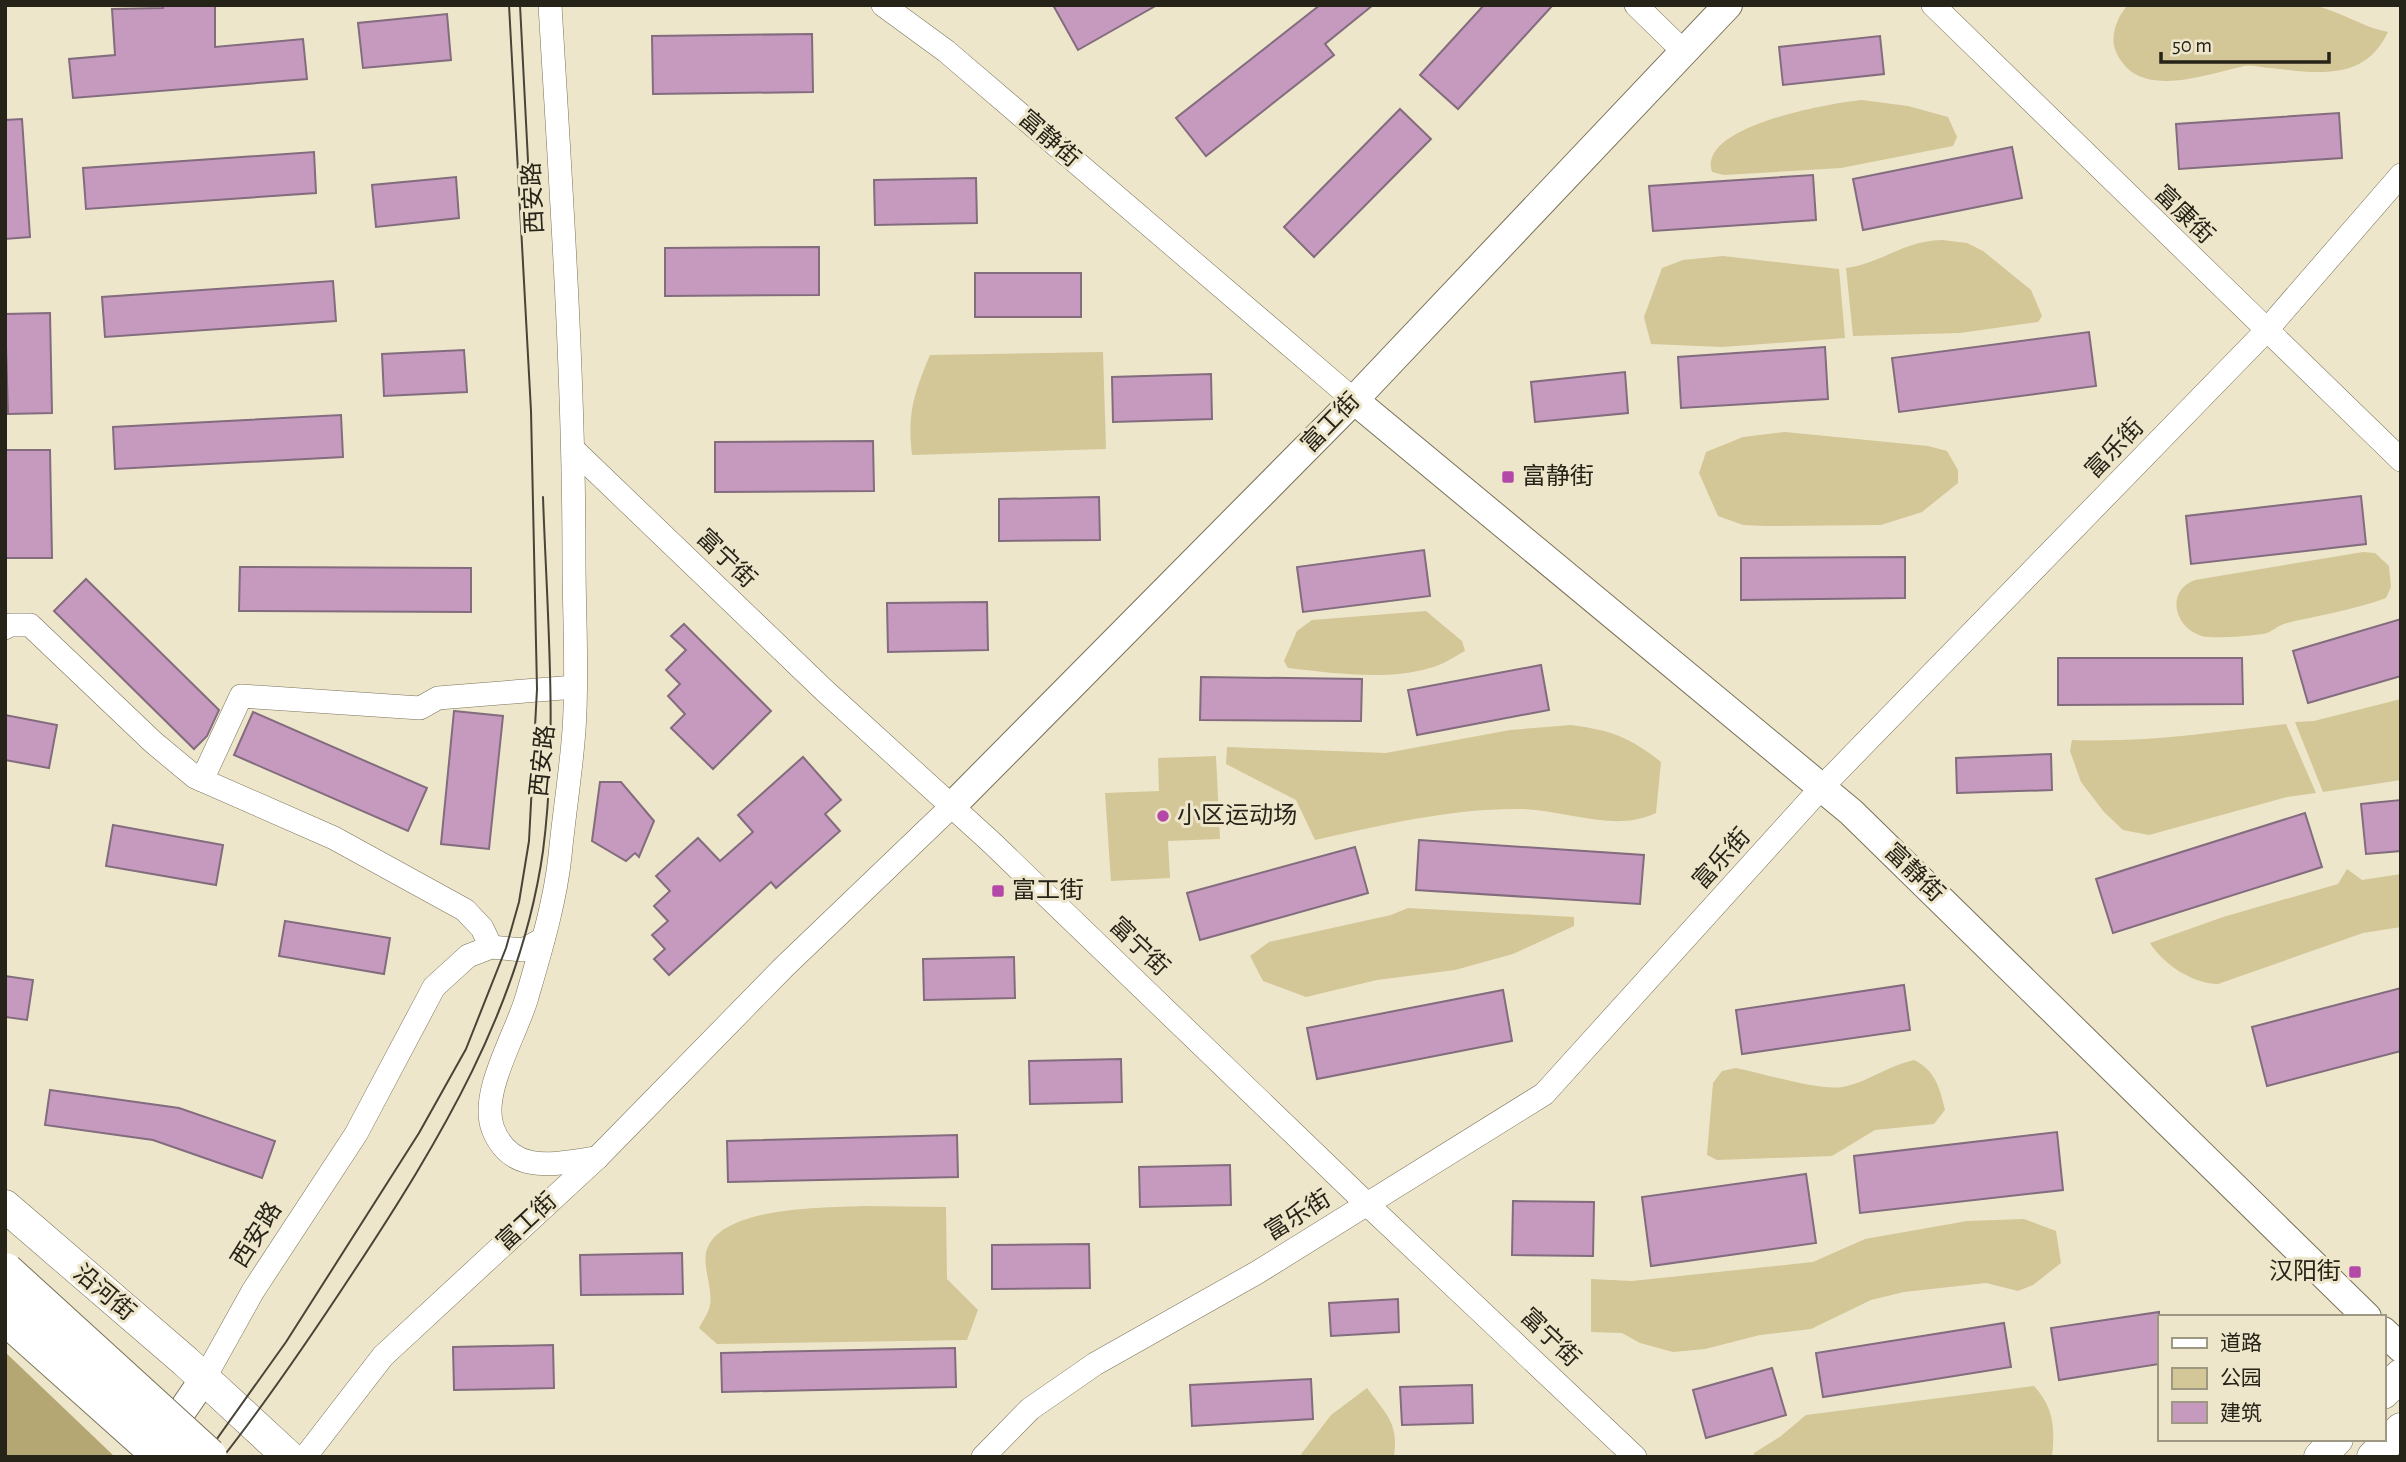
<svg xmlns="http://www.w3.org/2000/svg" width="2406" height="1462" font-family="'Alegreya Sans','Noto Sans SC',sans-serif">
<rect width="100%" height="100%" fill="#eee6ca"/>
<g fill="#d3c697">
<path d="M2128 5H2312C2339 10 2361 27 2388 32 2364 82 2318 73 2271 68 2263 68 2252 64 2244 66 2206 74 2135 103 2115 49 2110 35 2118 15 2128 5Z"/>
<path d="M1862 100 1908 106 1948 117 1957 137 1953 146 1841 168 1724 175 1712 172C1696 126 1831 103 1862 100Z"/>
<path d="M1942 240 1967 243 1983 251 2031 290 2042 316 2038 322 1960 333 1853 336 1846 268C1883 263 1902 241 1942 240Z"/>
<path d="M1723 256 1839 269 1845 338 1722 347 1651 344 1644 317 1662 268 1683 260Z"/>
<path d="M1103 352 1106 449 912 455C907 414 914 393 930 355Z"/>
<path d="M1785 432 1928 446 1947 451 1958 470V483L1922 512 1881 525 1766 526 1743 525 1718 516 1699 473 1706 452 1743 437Z"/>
<path d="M2363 552 2375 553 2389 566 2391 587 2386 598C2354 610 2320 615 2287 623 2278 625 2271 633 2263 634 2249 636 2223 638 2209 637 2177 635 2162 592 2195 580Z"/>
<path d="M1426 611 1462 641 1465 651C1454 657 1442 665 1430 668 1387 681 1332 673 1288 668L1284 661 1297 631 1312 620Z"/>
<path d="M2401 699V780L2323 792 2295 722 2314 721Z"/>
<path d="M2286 724 2316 793 2287 797 2149 835 2123 830 2104 812 2081 782 2070 751 2072 740C2144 743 2215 732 2286 724Z"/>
<path d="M1571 725C1610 730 1630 737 1661 762L1656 813C1614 833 1566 810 1521 809 1452 808 1382 825 1315 840L1296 800 1226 764 1227 747 1386 753 1510 730Z"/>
<path d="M1216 756 1220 839 1168 841 1170 878 1111 881 1105 793 1159 791 1158 758Z"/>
<path d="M2347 869 2362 880 2401 874V927L2363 933 2218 984C2193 984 2163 964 2150 943L2223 917 2338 884Z"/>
<path d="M1408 908 1574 917V926L1513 954 1455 970 1377 980 1306 997 1263 981 1250 956 1269 942 1391 915Z"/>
<path d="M1914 1060C1935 1070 1940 1088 1945 1110L1934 1124 1875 1130 1832 1156 1717 1160 1707 1155 1713 1083 1722 1071 1736 1068C1762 1073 1819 1091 1843 1087 1868 1082 1889 1065 1914 1060Z"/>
<path d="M863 1206 946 1207 947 1279 978 1310 967 1340 717 1344 699 1328C702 1322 707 1315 709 1309 715 1291 701 1267 707 1249 723 1206 824 1208 863 1206Z"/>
<path d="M2024 1219 2056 1231 2061 1263 2033 1285 2018 1291 1986 1283 1904 1292 1871 1300 1811 1329 1760 1335 1705 1349 1673 1352 1640 1343 1622 1333 1591 1332V1279L1632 1281 1813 1262 1865 1239 1967 1221Z"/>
<path d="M2034 1386C2054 1408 2055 1428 2052 1457H1754V1453L1781 1436 1806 1415Z"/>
<path d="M1367 1388C1386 1414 1399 1423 1394 1457H1299L1331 1415Z"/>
</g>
<path fill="#b5a773" d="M5 1352 115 1457H5Z"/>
<g fill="#c69abf" stroke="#826c7e" stroke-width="2">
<path d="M163 5H215V47L303 39 307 79 73 98 69 59 115 55 112 9 163 8Z"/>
<path d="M1053 5H1157L1078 50Z"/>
<path d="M1320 5H1373L1325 44 1334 55 1206 156 1176 118Z"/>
<path d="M1484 5H1553L1458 109 1420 75Z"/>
<path d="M447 14 451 60 363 68 358 23Z"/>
<path d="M812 34 813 92 653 94 652 36Z"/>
<path d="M1880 36 1884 74 1783 85 1779 47Z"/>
<path d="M1400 109 1431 139 1314 257 1284 227Z"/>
<path d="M2339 113 2342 158 2179 169 2176 124Z"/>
<path d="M22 119 30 237 5 239V120Z"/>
<path d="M2012 147 2022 198 1863 230 1853 179Z"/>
<path d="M314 152 316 193 86 209 83 168Z"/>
<path d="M1813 175 1816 220 1653 231 1649 186Z"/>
<path d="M456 177 459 218 376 227 372 185Z"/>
<path d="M976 178 977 223 875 225 874 180Z"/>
<path d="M819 247V295L665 296V248Z"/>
<rect x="975" y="273" width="106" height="44"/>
<path d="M333 281 336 321 105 337 102 297Z"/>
<path d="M50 313 52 413 8 414 5 314Z"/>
<path d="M2089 332 2096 386 1899 412 1892 358Z"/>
<path d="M1825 347 1828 399 1681 408 1678 357Z"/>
<path d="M464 350 467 392 384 396 382 354Z"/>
<path d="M1625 372 1628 413 1535 422 1531 382Z"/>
<path d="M1211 374 1212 419 1113 422 1112 377Z"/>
<path d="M341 415 343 457 115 469 113 427Z"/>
<path d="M873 441 874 491 715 492V442Z"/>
<path d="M5 450H50L52 558H6Z"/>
<path d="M2361 496 2366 544 2191 564 2186 516Z"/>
<path d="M1099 497 1100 540 999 541V499Z"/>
<path d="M1424 550 1430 596 1303 612 1297 567Z"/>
<path d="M1905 557V598L1741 600V558Z"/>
<path d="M240 567 471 568V612L239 611Z"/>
<path d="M86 579 219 710 207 736 194 749 54 611Z"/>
<path d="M987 602 988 650 888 652 887 603Z"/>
<path d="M2401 619V676L2308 703 2293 651Z"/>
<path d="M684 624 771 711 713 769 671 728 685 714 668 696 680 684 666 670 686 650 671 636Z"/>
<path d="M2058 658H2242L2243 704 2058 705Z"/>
<path d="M1541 665 1549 710 1417 735 1408 690Z"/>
<path d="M1201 677 1362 679 1361 721 1200 720Z"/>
<path d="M454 711 503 716 489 849 441 844Z"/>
<path d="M253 712 427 788 408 831 234 755Z"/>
<path d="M5 715 57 725 49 768 5 760Z"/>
<path d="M2051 754 2052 790 1957 793 1956 758Z"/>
<path d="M803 757 841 800 825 814 840 831 776 888 771 882 669 975 654 959 665 949 652 935 668 921 654 906 670 891 656 876 698 838 720 861 753 832 738 815Z"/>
<path d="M600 782H621L654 821 639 857 635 853 626 861 592 841Z"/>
<path d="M2401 800V851L2366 854 2361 804Z"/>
<path d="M2305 813 2322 867 2113 933 2096 879Z"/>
<path d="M113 825 223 845 216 885 106 866Z"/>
<path d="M1419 840 1644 855 1640 904 1416 890Z"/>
<path d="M1355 847 1368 893 1200 940 1187 893Z"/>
<path d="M285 921 390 938 384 974 279 956Z"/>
<path d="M1014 957 1015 998 924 1000 923 959Z"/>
<path d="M5 976 33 980 27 1020 5 1017Z"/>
<path d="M1904 985 1910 1030 1742 1054 1736 1010Z"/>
<path d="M2401 988V1051L2267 1086 2252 1027Z"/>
<path d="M1503 990 1512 1041 1317 1079 1307 1028Z"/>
<path d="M1121 1059 1122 1102 1030 1104 1029 1061Z"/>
<path d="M50 1090 179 1108 275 1141 262 1178 153 1140 45 1125Z"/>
<path d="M2057 1132 2063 1190 1860 1213 1854 1156Z"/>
<path d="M957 1135 958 1177 728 1182 727 1141Z"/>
<path d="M1230 1165 1231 1205 1140 1207 1139 1167Z"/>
<path d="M1806 1174 1816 1243 1651 1266 1642 1197Z"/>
<path d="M1513 1201 1594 1202 1593 1256 1512 1255Z"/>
<path d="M1089 1244 1090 1288 992 1289V1245Z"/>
<path d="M682 1253 683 1294 581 1295 580 1255Z"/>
<path d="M1398 1299 1399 1332 1331 1336 1329 1303Z"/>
<path d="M2159 1312V1364L2059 1380 2051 1328Z"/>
<path d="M2004 1323 2011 1367 1823 1397 1816 1353Z"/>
<path d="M553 1345 554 1388 454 1390 453 1347Z"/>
<path d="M955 1348 956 1387 722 1392 721 1353Z"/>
<path d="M1772 1368 1786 1415 1706 1438 1693 1390Z"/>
<path d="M1311 1379 1313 1419 1192 1426 1190 1385Z"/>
<path d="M1472 1385 1473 1423 1402 1425 1400 1387Z"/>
</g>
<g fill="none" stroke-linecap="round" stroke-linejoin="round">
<g stroke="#797259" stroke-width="24">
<g id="minor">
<path d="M550 5C561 190 574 375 574 560 574 616 578 674 574 730 571 772 564 814 560 856 555 903 540 952 527 997 517 1033 479 1093 493 1129 512 1177 557 1163 597 1158"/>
<path d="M883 5 946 51 1354 400"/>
<path d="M1636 5 1683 51"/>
<path d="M1933 5 2401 460"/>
<path d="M574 450 825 691 991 842 1367 1204 1635 1457"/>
<path d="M5 628 10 625H30L153 742 195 777 334 838 465 910 482 928 491 947"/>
<path d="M202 780 241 696 420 708 438 698 575 687"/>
<path d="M204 1379 253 1291 356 1134 434 987 468 956 491 947 523 950 543 939"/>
<path d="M305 1457 383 1356 597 1158 784 967 952 806"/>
<path d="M983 1457 1030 1409 1095 1364 1258 1272 1544 1094 1822 787 2265 332 2401 175"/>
</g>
</g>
<g stroke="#797259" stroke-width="30">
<g id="tertiary">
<path d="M1354 400 1851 812 2367 1317"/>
<path d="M952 806 1354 400 1728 5"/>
<path d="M2383 1331 2401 1348"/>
<path d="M162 1440 204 1379"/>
</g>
</g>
<g stroke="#797259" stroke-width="33">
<g id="secondary">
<path d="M5 1206 185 1361 289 1457"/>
<path d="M2383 1393 2401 1375"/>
<path d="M2320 1457 2337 1439"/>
<path d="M2373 1457 2401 1429"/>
</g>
</g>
<use href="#minor" stroke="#fff" stroke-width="23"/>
<use href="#tertiary" stroke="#fff" stroke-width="28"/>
<use href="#secondary" stroke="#fff" stroke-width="32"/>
<g stroke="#484437" stroke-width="2">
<path d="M520 5 530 200"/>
<path d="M204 1457 286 1342 419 1133 466 1049 506 948 519 902 529 841 537 689 531 411 509 5"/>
<path d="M223 1457C270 1397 312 1335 354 1271 439 1142 521 1007 543 851 558 735 547 614 543 497"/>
</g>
<g stroke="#797259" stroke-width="40" stroke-linecap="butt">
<g id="trunk-bridge">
<path d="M5 1272 208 1457"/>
<path d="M5 1315 164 1457"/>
</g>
</g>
<use href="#trunk-bridge" stroke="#fff" stroke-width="38"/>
</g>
<g fill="#b348a8" stroke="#eee6ca" stroke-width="2.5">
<rect x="1501" y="470" width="14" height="14" rx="3.5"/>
<circle cx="1163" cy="816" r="7"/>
<rect x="991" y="884" width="14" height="14" rx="3.5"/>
<rect x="2348" y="1265" width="14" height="14" rx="3.5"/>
</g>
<g text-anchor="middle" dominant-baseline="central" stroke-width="6" stroke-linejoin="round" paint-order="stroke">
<g font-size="24" fill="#262319" stroke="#eee6ca">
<text transform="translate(1049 139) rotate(41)">富静街</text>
<text transform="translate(534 198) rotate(-93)">西安路</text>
<text transform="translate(2184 215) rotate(44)">富康街</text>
<text transform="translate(1331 423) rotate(-46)">富工街</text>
<text transform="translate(2115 449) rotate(-46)">富乐街</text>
<text transform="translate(726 559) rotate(44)">富宁街</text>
<text transform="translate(543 761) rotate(-84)">西安路</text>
<text transform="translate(1722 859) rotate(-48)">富乐街</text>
<text transform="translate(1914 873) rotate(44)">富静街</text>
<text transform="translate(1139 947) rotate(44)">富宁街</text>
<text transform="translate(1298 1216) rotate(-32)">富乐街</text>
<text transform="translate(527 1222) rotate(-43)">富工街</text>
<text transform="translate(257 1235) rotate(-58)">西安路</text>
<text transform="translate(104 1293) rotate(40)">沿河街</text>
<text transform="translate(1550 1338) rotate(44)">富宁街</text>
</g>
<g font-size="24" fill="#262319" stroke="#eee6ca" text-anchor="start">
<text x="1522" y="477">富静街</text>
<text x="1177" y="816">小区运动场</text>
<text x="1012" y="891">富工街</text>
<text x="2341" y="1272" text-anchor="end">汉阳街</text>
</g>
</g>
<rect width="2406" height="1462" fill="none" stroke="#262319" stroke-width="14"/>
<rect x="2158" y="1315" width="228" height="126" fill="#eee6ca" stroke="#9e9883" stroke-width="2"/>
<rect x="2172" y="1338" width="35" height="10" fill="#ffffff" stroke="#9e9883" stroke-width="2"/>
<text x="2220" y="1350" font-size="21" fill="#262319">道路</text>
<rect x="2172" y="1368" width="35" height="21" fill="#d3c697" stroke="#9e9883" stroke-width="2"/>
<text x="2220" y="1385" font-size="21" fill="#262319">公园</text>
<rect x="2172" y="1402" width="35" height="21" fill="#c69abf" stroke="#9e9883" stroke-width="2"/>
<text x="2220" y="1420" font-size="21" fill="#262319">建筑</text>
<path d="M2161 52v10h168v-10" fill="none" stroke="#262319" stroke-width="3.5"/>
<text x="2172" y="52" font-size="21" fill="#262319" stroke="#eee6ca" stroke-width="5" paint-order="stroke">50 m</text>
</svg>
